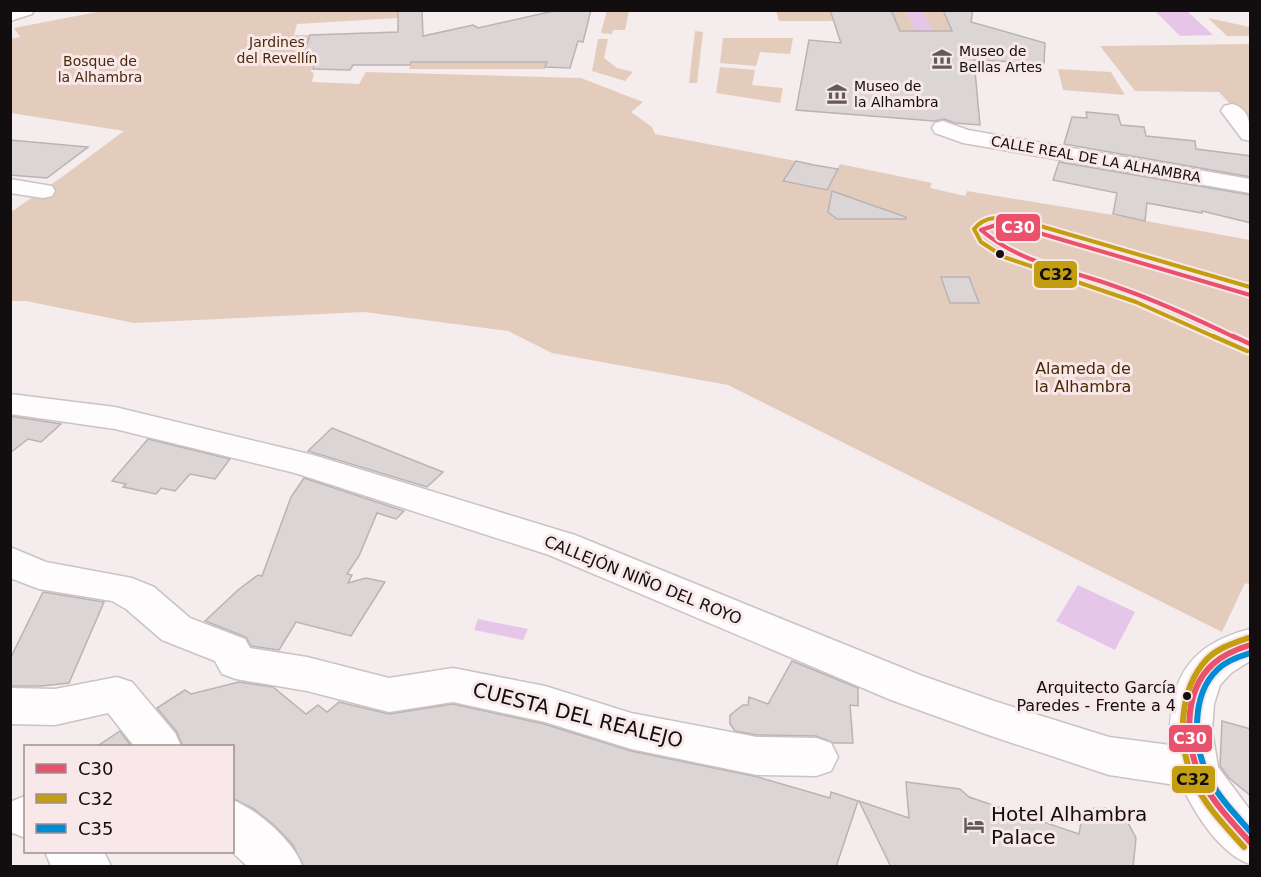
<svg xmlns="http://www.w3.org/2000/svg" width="1261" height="877" font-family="'DejaVu Sans',sans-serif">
<rect width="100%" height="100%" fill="#f5eced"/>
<g fill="#e4ccbd">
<path d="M607 10 629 11 625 30H613L612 34 601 33Z"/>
<path d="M102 11H398V18L297 24 294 35H310L303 57H316L311 72 314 73 312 82 359 84 366 72 581 78 643 102 631 112 652 127 655 134 796 161 784 182 826 190 840 164 932 183 930 188 965 196 967 191 1113 215 1250 240V585L1245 583 1222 632 728 385 552 353 508 331 364 312 134 323 26 301H11V212L62 177 124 131 11 113 10 39 20 37 14 28Z"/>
<path d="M776 11H830L833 21H779Z"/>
<path d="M891 11H943L957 42 904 41Z"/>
<path d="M1208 18 1250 27V36H1227Z"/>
<path d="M695 31 703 32 697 83H689Z"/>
<path d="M723 38H793L790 54 760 52 756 66 720 63Z"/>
<path d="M598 39H608L604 58 617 68 633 72 625 81 592 71Z"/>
<path d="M1250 44V117H1242L1219 92 1135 91 1100 46Z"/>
<path d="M411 62H547L545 69H409Z"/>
<path d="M720 67 755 70 752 85 783 88 780 103 716 93Z"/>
<path d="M1058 69 1111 72 1125 95 1063 90Z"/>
</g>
<g fill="#e6c6e8">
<path d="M906 11H923L938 41H920Z"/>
<path d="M1155 11H1187L1213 35 1180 36Z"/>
<path d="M1078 585 1135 612 1115 650 1056 621Z"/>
<path d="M478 619 528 629 523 640 474 630Z"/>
</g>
<g fill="#dcd5d5" stroke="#bab3b3" stroke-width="1.5">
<path d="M398 10H422L423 36 473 25 478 28 558 10H591L583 42 578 41 570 68 545 67 547 62H411L410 65H353L350 70 313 69 316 57H303L310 35 398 32Z"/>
<path d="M830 10H891L900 31H952L943 10H973L971 22 1045 43 1044 63 974 60 980 125 955 123 944 119 934 121 796 110 809 40 841 43Z"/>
<path d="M1086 112 1118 115 1121 125 1144 127 1146 136 1195 141 1196 149 1251 156V177L1064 144 1072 117 1087 118Z"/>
<path d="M10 140 88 147 47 178 10 175Z"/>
<path d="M796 161 814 165 838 169 827 190 783 181Z"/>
<path d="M1059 162 1251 195V223L1202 211V213L1147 203 1145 221 1113 214 1117 193 1053 180Z"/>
<path d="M832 191 906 217V219H837L828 212Z"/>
<path d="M941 277H969L979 303H950Z"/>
<path d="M10 416 61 424 41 442 28 439 10 453Z"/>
<path d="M332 428 443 472 427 487 308 451Z"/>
<path d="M148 439 230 459 215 479 190 474 175 491 161 488 156 494 123 487 126 484 112 481Z"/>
<path d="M304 478 404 511 396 519 377 513 359 556 347 574 352 575 348 583 366 578 385 582 351 636 296 622 279 650 251 646 246 637 205 621 238 590 258 575 262 576 291 497Z"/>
<path d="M43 592 104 602 69 683 42 686H10V659Z"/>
<path d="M792 661 858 688V706L850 705 853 743H834L816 736 757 735 735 731 730 724V715L743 705H748L749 697 768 704Z"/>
<path d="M239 682 273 687 306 714 318 705 327 712 339 702 389 714 453 704 544 724 631 751 758 777 830 798 831 792 858 801 836 867H304L293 845 275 826 254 809 232 798V747H183L177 732 157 708 185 690 191 694Z"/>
<path d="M1222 721 1251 729V796L1229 778 1220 766Z"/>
<path d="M120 731 132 747H96Z"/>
<path d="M906 782 960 789 969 797 1079 834 1082 816 1094 808H1106L1117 813 1128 823 1136 838 1133 867H891L859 801 909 818Z"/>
</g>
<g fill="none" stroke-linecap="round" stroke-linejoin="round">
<g stroke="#cac3c4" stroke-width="3">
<g id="minor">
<path d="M10 10H34L32 14 10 21Z"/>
<path d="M1232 104C1251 109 1250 125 1250 141L1242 139 1221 111 1224 106Z"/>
<path d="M943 121 968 130 1250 179V193L963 143 935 133 932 128 935 123Z"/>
<path d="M10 179 52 186 55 191 52 196 43 198 10 193Z"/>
<path d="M10 394 115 407 313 455 575 535 920 675 994 701 1109 737 1170 745C1168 681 1187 645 1250 629V661L1231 673 1220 685 1214 704 1212 731 1218 767 1250 810V864C1220 854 1195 814 1182 786L1109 775 994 737 891 700 549 555 295 473 115 429 10 414Z"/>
<path d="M10 547 46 562 132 578 154 587 190 618 245 639 250 648 307 657 389 678 453 668 545 686 631 713 757 737 816 738 831 743 838 757 831 771 816 776 757 775 631 749 545 722 453 702 389 712 307 691 236 679 222 674 215 661 162 640 126 609 112 601 39 589 10 578Z"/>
<path d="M117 677 132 682 175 733 181 746H134L108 713 55 725 10 724V688L55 689Z"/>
<path d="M25 796H26V838L10 832V802Z"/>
<path d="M232 800C257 809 294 842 302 866H247L232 852Z"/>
<path d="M45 852H104L111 866H51Z"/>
</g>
</g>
<use href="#minor" fill="#fefcfc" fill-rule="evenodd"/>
<g stroke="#f9e8ea" stroke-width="8">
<path id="bus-1-far2" d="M1236 338C1197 319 1157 301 1117 287 1069 269 1021 264 981 230L996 225 1022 228 1250 295"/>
</g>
<g stroke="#f9e8ea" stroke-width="9">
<path id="bus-1-far1" d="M1233 336 1250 344"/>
</g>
<g stroke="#f9e8ea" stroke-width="10">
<path id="bus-1" d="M1250 645C1237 649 1224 654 1213 664 1181 693 1185 749 1204 784 1216 806 1234 824 1250 842"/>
</g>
<g stroke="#f9e8ea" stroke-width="8">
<path id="bus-2-far2" d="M1217 338 1136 302 1004 257 981 242 974 229C987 213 1005 218 1023 221L1250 287"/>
</g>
<g stroke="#f9e8ea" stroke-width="9">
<path id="bus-2-far1" d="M1213 336 1247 351"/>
</g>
<g stroke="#f9e8ea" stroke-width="10">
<path id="bus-2" d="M1244 847C1226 827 1205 806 1194 781 1177 744 1178 690 1207 659 1218 648 1234 643 1248 638"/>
</g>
<g stroke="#f9e8ea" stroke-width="10">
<path id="bus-3" d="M1250 653C1238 657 1226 661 1217 670 1191 695 1193 745 1208 776 1218 797 1235 814 1250 831"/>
</g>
<use href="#bus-1-far2" stroke="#e9516c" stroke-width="4"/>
<use href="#bus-1-far1" stroke="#e9516c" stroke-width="4.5"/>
<use href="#bus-1" stroke="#e9516c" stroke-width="6"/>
<use href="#bus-2-far2" stroke="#c39e11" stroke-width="4"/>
<use href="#bus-2-far1" stroke="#c39e11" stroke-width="4.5"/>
<use href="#bus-2" stroke="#c39e11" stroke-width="6"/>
<use href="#bus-3" stroke="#008dd4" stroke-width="6"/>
</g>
<defs>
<g id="museum-bare" transform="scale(1.62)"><path d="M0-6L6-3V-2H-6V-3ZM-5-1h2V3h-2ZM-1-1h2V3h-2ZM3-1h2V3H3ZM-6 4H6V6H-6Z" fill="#615b5c" stroke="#f9e8ea" stroke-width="2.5" paint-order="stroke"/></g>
<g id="hotel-bare" transform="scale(1.62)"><path d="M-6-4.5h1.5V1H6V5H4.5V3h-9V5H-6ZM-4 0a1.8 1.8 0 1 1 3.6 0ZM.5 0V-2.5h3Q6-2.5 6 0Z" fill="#615b5c" stroke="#f9e8ea" stroke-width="2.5" paint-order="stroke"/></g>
</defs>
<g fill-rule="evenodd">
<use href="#museum-bare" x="942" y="59"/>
<use href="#museum-bare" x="837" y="94"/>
<use href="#hotel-bare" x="974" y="825"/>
</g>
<g fill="#120d0e" stroke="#f9e8ea" stroke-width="2">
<circle cx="1000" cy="254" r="5"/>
<circle cx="1187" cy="696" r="5"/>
</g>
<g text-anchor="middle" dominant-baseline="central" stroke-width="6" stroke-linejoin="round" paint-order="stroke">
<g font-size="14" fill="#4a2908" stroke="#f9e8ea">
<text x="277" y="42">Jardines<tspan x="277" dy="16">del Revellín</tspan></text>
<text x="100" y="61">Bosque de<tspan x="100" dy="16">la Alhambra</tspan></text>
</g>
<g font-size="14" fill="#120d0e" stroke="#f9e8ea" text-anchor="start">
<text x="959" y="51">Museo de<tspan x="959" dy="16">Bellas Artes</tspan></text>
<text x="854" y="86">Museo de<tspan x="854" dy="16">la Alhambra</tspan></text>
</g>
<g font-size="14" fill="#120d0e" stroke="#f9e8ea">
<text transform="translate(1096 159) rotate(10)">CALLE REAL DE LA ALHAMBRA</text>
</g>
<g font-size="16" fill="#4a2908" stroke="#f9e8ea">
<text x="1083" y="368">Alameda de<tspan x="1083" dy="18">la Alhambra</tspan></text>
</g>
<g font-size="16" fill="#120d0e" stroke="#f9e8ea">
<text transform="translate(643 580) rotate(22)">CALLEJÓN NIÑO DEL ROYO</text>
</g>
<g font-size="16" fill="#120d0e" stroke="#f9e8ea" text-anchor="end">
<text x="1176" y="687">Arquitecto García<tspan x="1176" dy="18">Paredes - Frente a 4</tspan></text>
</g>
<g font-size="20" fill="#120d0e" stroke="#f9e8ea">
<text transform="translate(578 715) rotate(14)">CUESTA DEL REALEJO</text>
</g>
<g font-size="20" fill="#120d0e" stroke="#f9e8ea" text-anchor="start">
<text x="991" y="814">Hotel Alhambra<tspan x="991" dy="23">Palace</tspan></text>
</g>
</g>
<g stroke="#f9e8ea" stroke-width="2">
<rect x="995" y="213" width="46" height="29" rx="6" fill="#e9516c"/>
<rect x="1033" y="260" width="45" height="29" rx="6" fill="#c39e11"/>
<rect x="1168" y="724" width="45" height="29" rx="6" fill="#e9516c"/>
<rect x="1171" y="765" width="45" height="29" rx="6" fill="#c39e11"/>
</g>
<g font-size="16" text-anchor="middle" font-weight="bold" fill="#fff">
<text x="1018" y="233">C30</text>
<text x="1190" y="744">C30</text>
</g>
<g font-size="16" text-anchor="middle" font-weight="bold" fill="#111">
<text x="1056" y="280">C32</text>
<text x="1193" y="785">C32</text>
</g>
<rect width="1261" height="877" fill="none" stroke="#120d0e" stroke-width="24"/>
<rect x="24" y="745" width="210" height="108" fill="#f9e8ea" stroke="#9d9092" stroke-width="1.5"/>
<rect x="36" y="764" width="30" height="9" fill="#e9516c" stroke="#9d9092" stroke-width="1.5"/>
<text x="78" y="775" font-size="18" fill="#120d0e">C30</text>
<rect x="36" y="794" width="30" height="9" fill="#c39e11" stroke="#9d9092" stroke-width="1.5"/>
<text x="78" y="805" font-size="18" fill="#120d0e">C32</text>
<rect x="36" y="824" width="30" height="9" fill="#008dd4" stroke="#9d9092" stroke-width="1.5"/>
<text x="78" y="835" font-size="18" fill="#120d0e">C35</text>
</svg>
